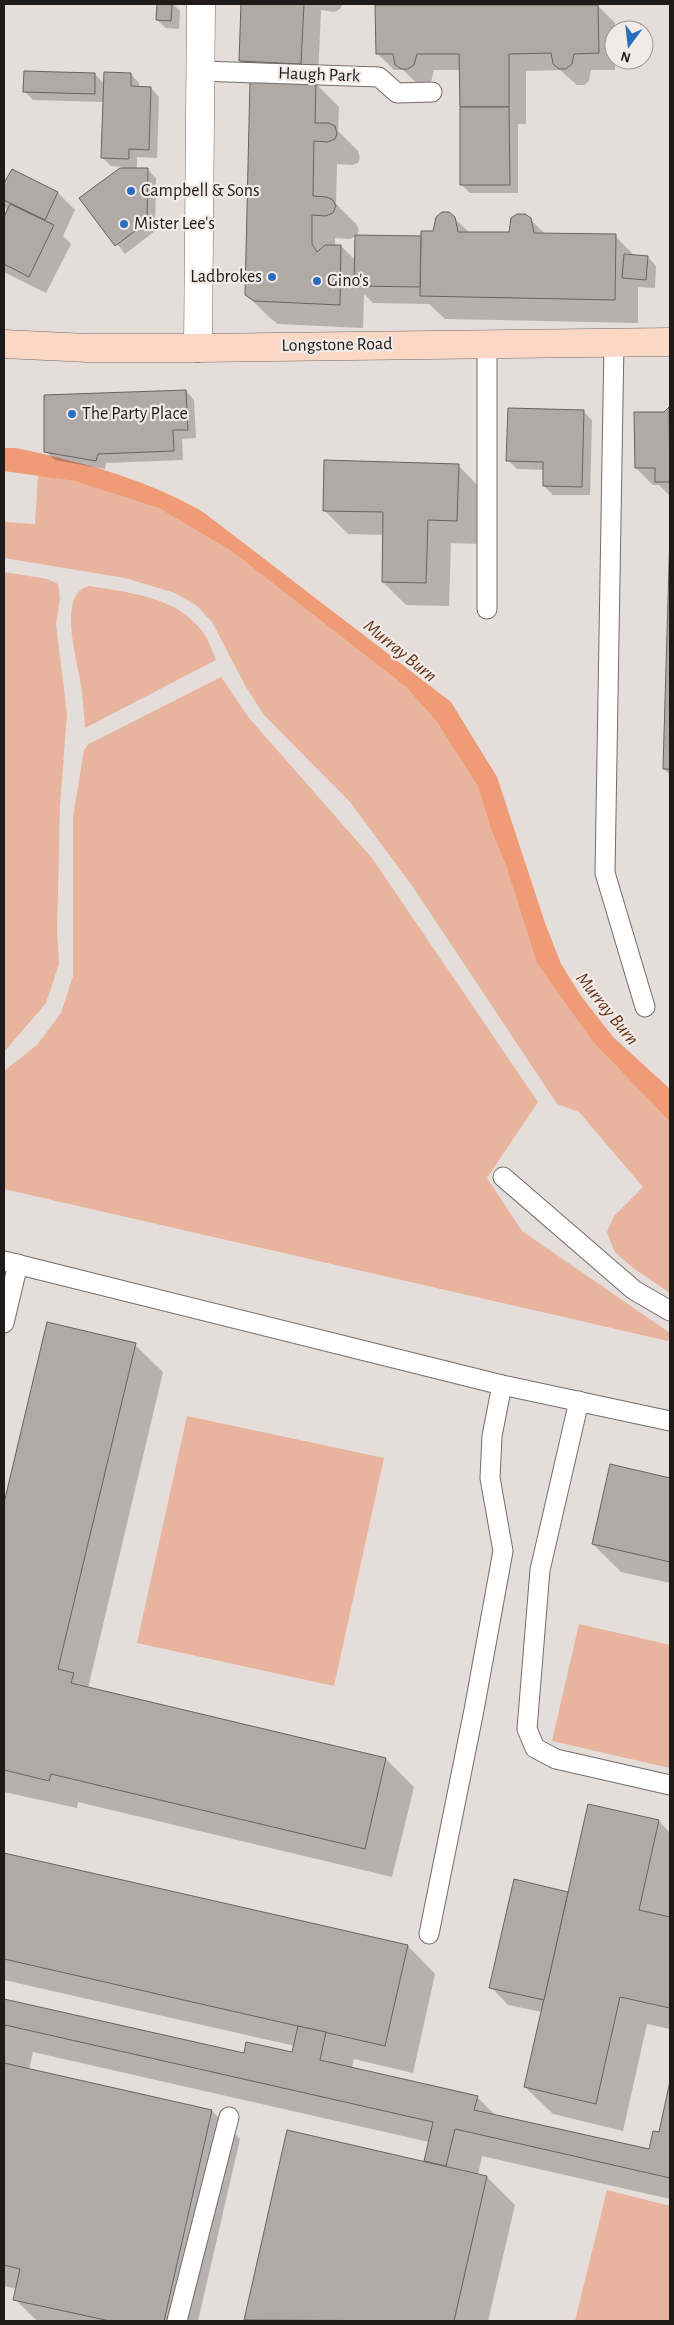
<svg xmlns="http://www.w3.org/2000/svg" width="674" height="2325" font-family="'Alegreya Sans',sans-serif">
<rect width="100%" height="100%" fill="#e4ddda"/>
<g fill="#e8b49d">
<path d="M38 475 75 481 120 493 159 508 198 529 230 550 406 687 437 722 478 787 492 832 507 868 594 1043 670 1122V1293L633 1268 614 1251 607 1232 614 1216 643 1187 579 1112 557 1104 413 887 350 802 264 715 246 687 212 622 197 606 175 593 125 578 4 558V522L35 524Z"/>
<path d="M4 572 47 579 58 584 60 598 56 624 67 714 60 806 57 931 59 964 46 1003 4 1052Z"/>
<path d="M89 586C130 593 176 596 203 632 209 640 212 651 216 660L85 728C84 714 83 699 81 685 78 661 56 594 89 586Z"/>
<path d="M221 677 249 718 372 858 538 1102 487 1178 522 1231 670 1333 668 1341 4 1189V1071L37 1045 61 1013 73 976V817L84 750 89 744Z"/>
<path d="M187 1416 384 1458 334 1686 137 1643Z"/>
<path d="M579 1624 670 1645V1768L552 1741Z"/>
<path d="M607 2190 670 2206V2321H575Z"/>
</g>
<path fill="#ef9b76" d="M4 448H16C82 462 144 478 203 512L451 702 497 777 545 923 561 964 581 996 613 1037 670 1089V1122L594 1043 537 963 507 868 492 832 478 787 437 722 406 687 230 550 159 508 75 481 4 471Z"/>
<g fill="#0003">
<path d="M158 4H173L180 11 179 29 166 28 157 20Z"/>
<path d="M243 4H343L340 9 334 12 321 10 318 80 257 77 240 60Z"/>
<path d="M598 6 615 23V70H591L589 81 584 85H577L560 70 526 71V124H518V193H470L461 184V70H434L431 82 426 86H420L403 70H394L377 53Z"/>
<path d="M95 74 104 84 131 74 139 83V88H151L159 97 157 158 137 157V169H147L156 178 155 231 125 254 81 198 123 167 111 166 102 157 104 102 33 100 24 91Z"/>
<path d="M315 83 339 107 338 131 358 151 360 158 358 163 352 165 337 164 336 204 357 225 359 231 356 236 350 239 335 238V246H341L356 261 434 232 454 218 470 233 510 234 530 219 545 234 615 236 635 256 648 257 656 266 655 288 638 287V323L445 319 429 304 373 303 364 294 363 328 278 324 270 318 246 294Z"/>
<path d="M12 171 58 193 75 210 63 236 71 244 46 293 4 272V219L7 210 4 206V184L5 185Z"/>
<path d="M186 391 194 400 196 438 182 439 183 460 106 463 105 469 55 460 46 452Z"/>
<path d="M669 409H670V496L659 485H653L636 468Z"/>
<path d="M584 412 592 420 590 495H553L544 486V470L517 469 508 460Z"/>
<path d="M458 465 481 489 480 544 451 543 449 606 406 605 383 582 384 535 348 534 324 510Z"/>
<path d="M670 560V775L664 769Z"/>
<path d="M48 1324 135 1345 163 1372 88 1688 386 1759 414 1787 392 1877 78 1802 77 1808 4 1792V1508Z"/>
<path d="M611 1466 670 1479V1583L621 1572 593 1544Z"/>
<path d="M659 1821 670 1833V2029L647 2024 623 2131 553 2114 525 2087 542 2012 508 2005 491 1987 515 1881 569 1893Z"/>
<path d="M4 1854 408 1946 435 1974 413 2073 354 2059 352 2068 477 2097 496 2116 650 2151 660 2133 670 2086V2199L482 2156 478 2175 487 2177 515 2205 488 2321H246L245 2320 425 2163 429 2142 33 2052 29 2070 212 2111 240 2139 198 2321H37L15 2299 17 2289 4 2286V2000L245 2054H293L295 2046 4 1980Z"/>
</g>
<g fill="#b0aaa7" stroke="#686360">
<path d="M157 4H172L171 21 156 20Z"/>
<path d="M241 4H304L301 64 239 61Z"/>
<path d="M375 5H598L599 53 574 54 572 64 566 69H559L553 64 551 53 509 54V107H460L459 54H417L414 65 408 69H401L395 65 393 54H376Z"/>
<path d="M24 71 95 73V94L23 92Z"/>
<path d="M104 72 131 73V86L151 87 149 150 129 149V159L101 158Z"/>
<path d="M250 80 316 82 315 123H329L335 126 337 134 335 139 328 142 314 141 313 196 327 197 333 200 336 206 333 213 326 216 312 215V244L317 252 325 245H341L340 305 254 301 245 295Z"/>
<path d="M460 107H509L510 185H460Z"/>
<path d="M120 168H148L147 222 115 246 79 198Z"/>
<path d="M12 169 58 192 45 220 4 200V183Z"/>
<path d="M10 204 54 225 29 277 4 264V217Z"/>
<path d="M442 212H449L455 217 458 232H509L511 218 517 214H525L531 218 534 233 616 234 615 300 420 296 421 231H433L436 217Z"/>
<path d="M355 235 421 236 420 287 354 286Z"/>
<path d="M624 254 648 256 646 280 622 278Z"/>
<path d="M186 390 188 430H173L174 451 98 454 96 461 44 452V395Z"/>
<path d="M669 407 670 482H655V468H635L634 412H664Z"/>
<path d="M508 408 584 410 582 487 543 486V462L506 461Z"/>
<path d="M324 460 459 464 457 521 428 520 426 583 382 582 383 512 323 511Z"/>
<path d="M670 532V769H663Z"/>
<path d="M47 1322 136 1343 58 1669 74 1673 71 1683 386 1758 365 1849 51 1774 49 1781 4 1770V1503Z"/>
<path d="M610 1464 670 1478V1562L592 1544Z"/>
<path d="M588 1804 659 1820 639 1910 670 1917V2008L620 1997 596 2104 524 2087Z"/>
<path d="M4 1853 408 1945 385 2046 4 1959Z"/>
<path d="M514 1879 568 1892 544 2000 489 1988Z"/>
<path d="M4 1999 244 2053 246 2042 292 2052 298 2026 326 2032 320 2060 478 2096 474 2110 649 2149 653 2131 659 2132 670 2081V2178L455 2129 446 2166 424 2161 433 2122 5 2025 4 2031Z"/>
<path d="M4 2063 212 2110 164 2321H110L13 2300 20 2269 4 2265Z"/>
<path d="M287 2130 487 2176 454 2321 244 2320Z"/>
</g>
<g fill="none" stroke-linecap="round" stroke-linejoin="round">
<g stroke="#736d6a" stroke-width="21">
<g id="lane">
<path d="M200 71 379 77 397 93 432 92"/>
<path d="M614 342 605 873 645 1007"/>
<path d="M487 609V343"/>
<path d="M503 1177 634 1290 670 1311"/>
<path d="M4 1261 502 1385 670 1421"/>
<path d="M4 1323 18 1264"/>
<path d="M579 1401 540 1570 527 1729 535 1748 556 1759 670 1785"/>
<path d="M429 1934 474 1710 503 1551 490 1478 492 1436 502 1385"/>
<path d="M177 2321 229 2117"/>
</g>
</g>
<g stroke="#736d6a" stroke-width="29">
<path id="street" d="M198 348 201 4"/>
</g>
<g stroke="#736d6a" stroke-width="29">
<path id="secondary" d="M4 344 88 348H198L670 342"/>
</g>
<use href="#lane" stroke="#fff" stroke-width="19"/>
<use href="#street" stroke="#fff" stroke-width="28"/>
<use href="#secondary" stroke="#fbd7c5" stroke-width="28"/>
</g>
<g fill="#276ebf" stroke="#f1eae7" stroke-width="2">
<circle cx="131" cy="191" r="5"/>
<circle cx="124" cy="224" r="5"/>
<circle cx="272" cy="277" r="5"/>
<circle cx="317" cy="281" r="5"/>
<circle cx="72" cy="414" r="5"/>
</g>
<g text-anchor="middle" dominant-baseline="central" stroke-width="4.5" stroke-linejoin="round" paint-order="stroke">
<g font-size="18" fill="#1e1b1a" stroke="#f1eae7">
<text transform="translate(319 75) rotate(2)">Haugh Park</text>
<text transform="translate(337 345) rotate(-1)">Longstone Road</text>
</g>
<g font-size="18" fill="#1e1b1a" stroke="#f1eae7" text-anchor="start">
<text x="141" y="191">Campbell &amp; Sons</text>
<text x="134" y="224">Mister Lee's</text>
<text x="262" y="277" text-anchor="end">Ladbrokes</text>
<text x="327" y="281">Gino's</text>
<text x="82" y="414">The Party Place</text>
</g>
<g font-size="19" font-style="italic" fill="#653016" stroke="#f1eae7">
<text transform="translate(400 651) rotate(39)">Murray Burn</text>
<text transform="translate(607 1009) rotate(51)">Murray Burn</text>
</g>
</g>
<rect width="674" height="2325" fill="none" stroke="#1e1b1a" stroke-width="10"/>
<g transform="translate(629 45) rotate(195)"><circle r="24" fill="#f1eae7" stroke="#9d9795"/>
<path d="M0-4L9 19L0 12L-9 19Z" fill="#276ebf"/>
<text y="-8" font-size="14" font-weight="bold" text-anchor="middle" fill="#1e1b1a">N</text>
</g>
</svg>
